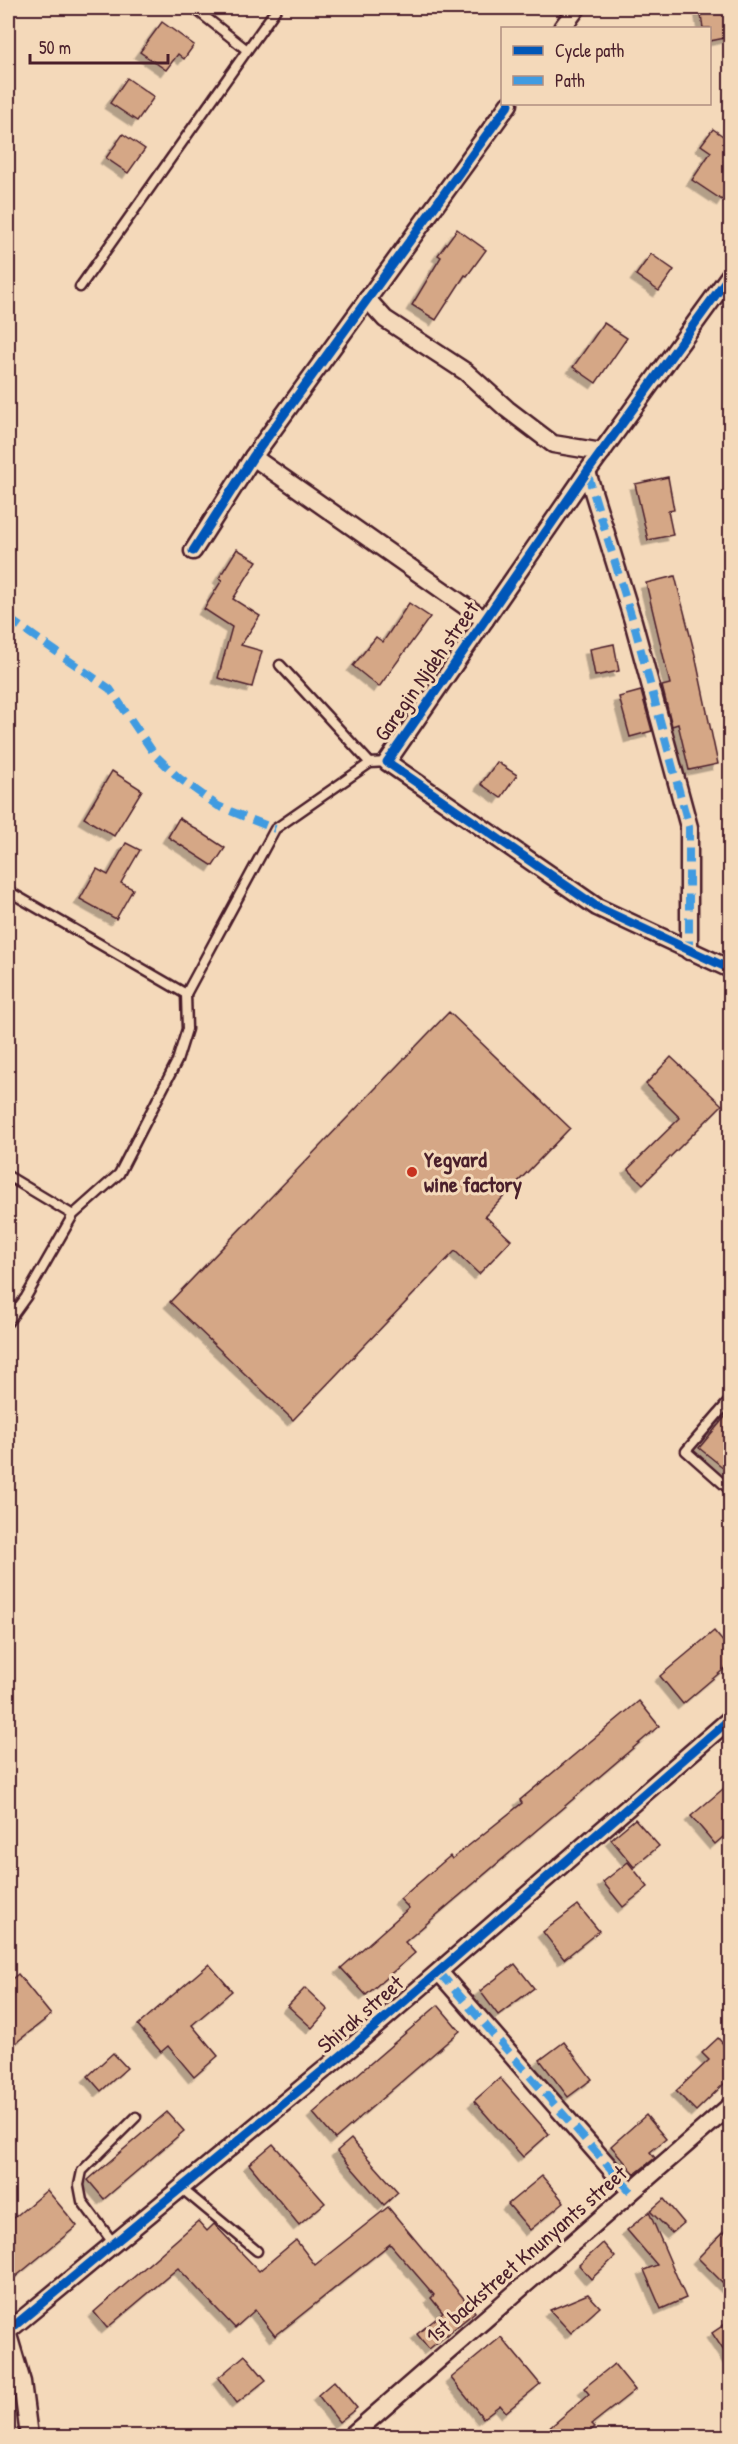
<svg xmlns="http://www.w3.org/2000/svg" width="738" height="2444" font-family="'Patrick Hand',sans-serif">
<defs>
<filter id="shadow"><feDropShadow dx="-5.5" dy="5.5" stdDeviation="0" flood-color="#0004"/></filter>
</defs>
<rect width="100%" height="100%" fill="#f4d9ba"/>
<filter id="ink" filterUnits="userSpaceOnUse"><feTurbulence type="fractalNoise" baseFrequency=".0167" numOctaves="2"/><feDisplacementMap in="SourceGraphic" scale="12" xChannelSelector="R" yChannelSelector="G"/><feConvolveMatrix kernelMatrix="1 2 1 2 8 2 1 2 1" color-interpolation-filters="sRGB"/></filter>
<g filter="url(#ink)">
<g fill="#d5a786" stroke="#4a1f2b" stroke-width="1.5" filter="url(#shadow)">
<path d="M700 8H727L730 37 710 41V28H703Z"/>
<path d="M162 22 194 45 184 59 178 54 166 70 140 52Z"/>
<path d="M127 78 154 97 137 121 110 103Z"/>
<path d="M713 129 730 141V152L724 161 730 166V188L722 200 692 180 711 152 701 145Z"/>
<path d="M123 134 145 149 128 173 106 158Z"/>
<path d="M457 229 486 250 467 276 465 275 436 320 412 305 441 257 438 255Z"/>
<path d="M651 254 674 270 659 291 636 275Z"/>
<path d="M604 323 627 338 596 383 573 367Z"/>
<path d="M668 477 674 510 668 511 673 535 648 540 635 484Z"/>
<path d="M237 549 257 561 233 599 260 616 241 645 262 651 252 687 218 678 232 627 204 609 222 580 219 578Z"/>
<path d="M675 576 695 655 718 764 689 770 678 724 672 726 662 686 670 684 646 583Z"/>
<path d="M409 603 430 617 379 687 353 666 376 637 383 642Z"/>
<path d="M614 644 619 671 595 676 590 649Z"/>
<path d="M641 691 652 731 630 737 619 697Z"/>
<path d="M497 762 517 775 501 798 481 784Z"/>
<path d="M112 771 142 790 114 836 84 818Z"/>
<path d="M179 818 225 848 213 866 168 837Z"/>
<path d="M126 843 140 850 121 883 133 889 116 919 80 899 97 869 108 875Z"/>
<path d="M449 1012 570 1128 485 1216 511 1240 479 1274 455 1251 293 1420 170 1302Z"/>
<path d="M671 1057 722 1105 643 1184 628 1169 680 1118 646 1084Z"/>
<path d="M730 1411V1473L699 1448Z"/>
<path d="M714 1631 730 1650V1664L683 1704 660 1676Z"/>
<path d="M639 1701 659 1726 405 1942 415 1953 366 1995 341 1968 409 1908 400 1899 450 1856 452 1859 522 1803 520 1800Z"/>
<path d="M730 1783V1831L715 1844 691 1816Z"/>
<path d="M635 1819 659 1846 634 1867 611 1839Z"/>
<path d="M628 1862 648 1887 623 1907 603 1882Z"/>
<path d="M578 1905 599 1931 564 1959 543 1932Z"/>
<path d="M209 1964 232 1991 192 2025 218 2056 194 2077 168 2046 161 2052 138 2025Z"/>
<path d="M515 1964 534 1988 498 2015 480 1991Z"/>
<path d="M18 1974 51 2015 8 2049V1982Z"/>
<path d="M305 1988 328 2010 312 2028 288 2006Z"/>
<path d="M438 2005 460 2031 335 2139 313 2113Z"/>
<path d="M718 2038 730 2052V2078L696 2111 676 2091 709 2060 702 2053Z"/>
<path d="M564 2042 592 2079 568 2097 540 2060Z"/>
<path d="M113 2053 127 2068 101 2091 88 2076Z"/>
<path d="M500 2078 549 2134 523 2157 474 2101Z"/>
<path d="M167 2112 184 2131 104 2199 88 2180Z"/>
<path d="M646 2115 666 2139 650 2152 655 2158 635 2174 611 2146Z"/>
<path d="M351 2139 398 2192 384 2205 337 2151Z"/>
<path d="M273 2144 325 2203 299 2225 249 2164Z"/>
<path d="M542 2176 564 2202 530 2230 508 2204Z"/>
<path d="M47 2190 77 2226 8 2283V2223Z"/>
<path d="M664 2199 684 2223 672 2233 650 2211Z"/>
<path d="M388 2207 475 2312 429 2349 417 2334 443 2313 431 2298 434 2295 390 2244 275 2336 255 2310 235 2328 178 2268 107 2328 94 2312 198 2221 207 2231 214 2224 259 2271 296 2240 315 2265Z"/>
<path d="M649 2212 686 2298 661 2309 644 2270 657 2265 627 2230Z"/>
<path d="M723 2232 730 2239V2290L698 2258Z"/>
<path d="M603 2243 615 2257 591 2279 579 2265Z"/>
<path d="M588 2294 600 2307 571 2333 550 2310Z"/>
<path d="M730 2321V2360L712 2333Z"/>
<path d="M501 2337 540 2384 506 2412 500 2405 483 2418 451 2378Z"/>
<path d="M245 2355 266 2380 237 2403 218 2378Z"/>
<path d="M614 2364 635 2390 592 2424 595 2427 584 2436H540L589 2394 584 2388Z"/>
<path d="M334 2381 357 2408 339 2422 318 2395Z"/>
</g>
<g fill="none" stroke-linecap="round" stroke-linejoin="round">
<g stroke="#4a1f2b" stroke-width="13">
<g id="lane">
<path d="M194 8 247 50"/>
<path d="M80 287 277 8"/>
<path d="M280 665 370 763"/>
<path d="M8 891 186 994 275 829 370 763 387 762"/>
<path d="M8 1176 73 1215"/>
<path d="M8 1322 26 1297 73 1215 119 1174 177 1061 187 1029 186 994"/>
<path d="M730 1400 686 1451 730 1490"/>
<path d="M181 2188 257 2251"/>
<path d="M114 2244 82 2201 79 2185 82 2171 136 2117"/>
</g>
</g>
<g stroke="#4a1f2b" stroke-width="21">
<g id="street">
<path d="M562 28 577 8"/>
<path d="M730 275 587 472 387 762 597 907 730 969"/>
<path d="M367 299 385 319 466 372 507 409 553 444 602 452"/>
<path d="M253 457 485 620"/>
<path d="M587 472 633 621 689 827V951"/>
<path d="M193 551 253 457 509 104"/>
<path d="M439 1972 631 2192"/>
<path d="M8 2331 354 2045 730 1719"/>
<path d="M8 2335 22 2382 29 2436"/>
<path d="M351 2436 730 2106"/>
</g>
</g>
<use href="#lane" stroke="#f4d9ba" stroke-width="8"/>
<use href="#street" stroke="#f4d9ba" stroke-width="16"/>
<g stroke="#409be1" stroke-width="8" stroke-dasharray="15 8" stroke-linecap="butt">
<path d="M587 472 633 621 689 827V951"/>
<path d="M8 618 110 689 155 755 179 778 218 806 275 829"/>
<path d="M439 1972 631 2192"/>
</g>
<g stroke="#f4d9ba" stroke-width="13">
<g id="cycleway">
<path d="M730 275 587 472 387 762 597 907 730 969"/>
<path d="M193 551 253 457 509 104"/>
<path d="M8 2331 354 2045 730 1719"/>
</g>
</g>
<use href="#cycleway" stroke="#0057b8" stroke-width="9"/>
</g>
</g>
<circle fill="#c8321e" stroke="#f4d9ba" stroke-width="2" cx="412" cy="1172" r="6"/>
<g text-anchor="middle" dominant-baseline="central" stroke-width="6" stroke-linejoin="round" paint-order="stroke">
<g font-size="22" fill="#4a1f2b" stroke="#f4d9ba">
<text transform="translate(426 671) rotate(-55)">Garegin Njdeh street</text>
<text transform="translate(360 2014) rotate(-41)">Shirak street</text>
<text transform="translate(526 2254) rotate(-41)">1st backstreet Knunyants street</text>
</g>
<g font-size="22" font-weight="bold" fill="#4a1f2b" stroke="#f4d9ba" text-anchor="start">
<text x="424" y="1159">Yegvard<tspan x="424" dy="25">wine factory</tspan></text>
</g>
</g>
<rect width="738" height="2444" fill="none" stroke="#f4d9ba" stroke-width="30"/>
<rect x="15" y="15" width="708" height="2414" fill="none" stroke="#4a1f2b" stroke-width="2" filter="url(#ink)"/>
<rect x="501" y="27" width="210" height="78" fill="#f4d9ba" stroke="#b08f81" stroke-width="1.5"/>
<rect x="513" y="46" width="30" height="9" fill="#0057b8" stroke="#b08f81" stroke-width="1.5"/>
<text x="555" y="57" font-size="18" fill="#4a1f2b">Cycle path</text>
<rect x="513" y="76" width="30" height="9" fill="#409be1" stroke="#b08f81" stroke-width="1.5"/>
<text x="555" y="87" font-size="18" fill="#4a1f2b">Path</text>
<path d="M30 54v9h138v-9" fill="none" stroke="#4a1f2b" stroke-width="3"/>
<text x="39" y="54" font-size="18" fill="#4a1f2b" stroke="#f4d9ba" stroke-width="4.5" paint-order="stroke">50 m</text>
</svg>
